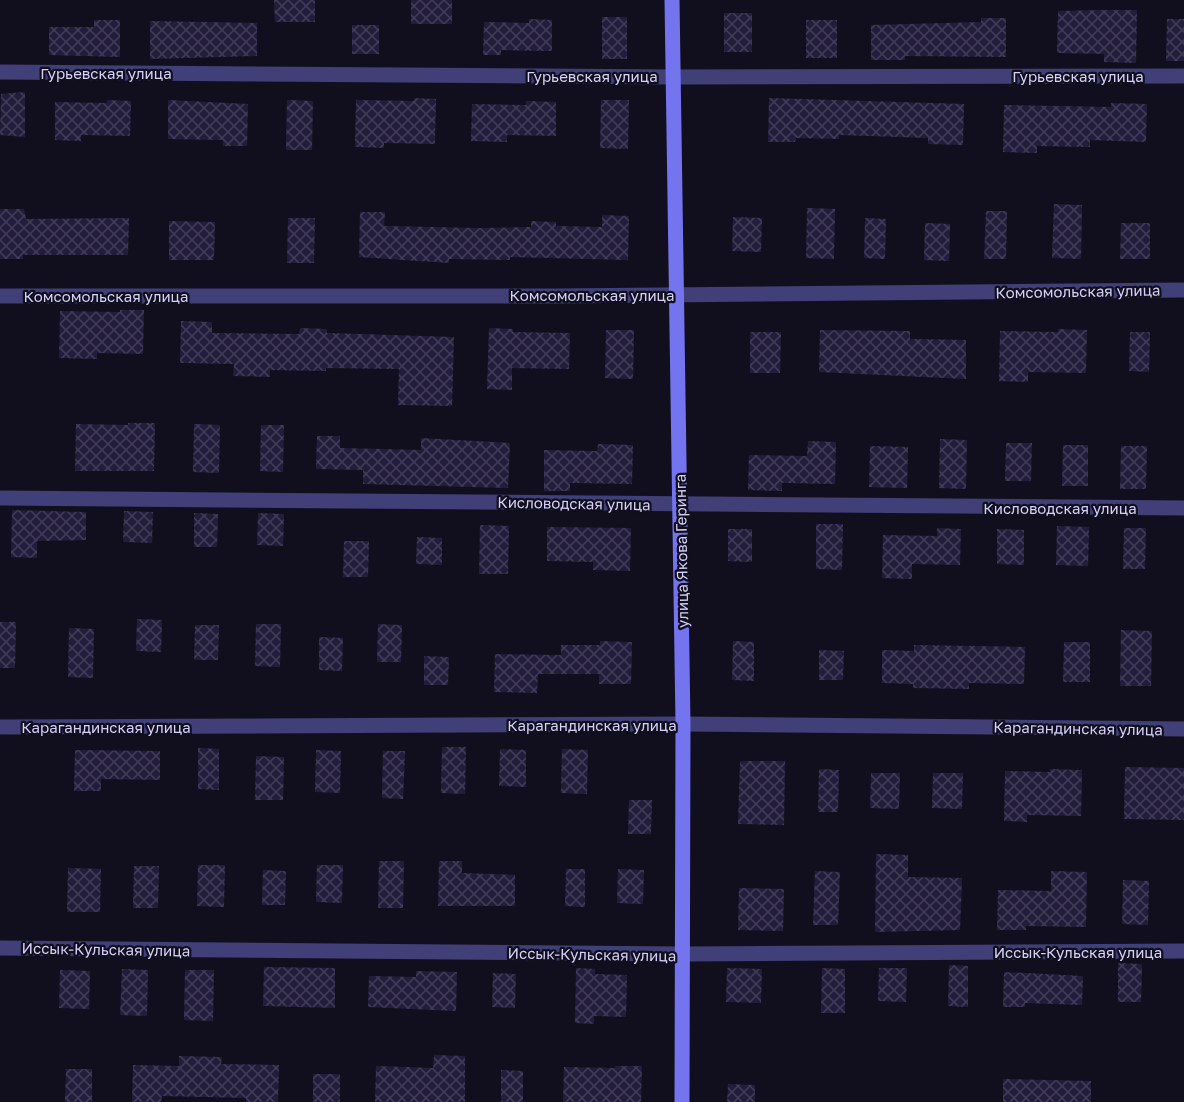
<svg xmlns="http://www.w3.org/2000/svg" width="1184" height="1102" font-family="'Golos Text',sans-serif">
<defs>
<pattern id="building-cross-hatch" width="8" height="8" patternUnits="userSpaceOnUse" patternTransform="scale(1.5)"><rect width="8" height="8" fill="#231d3c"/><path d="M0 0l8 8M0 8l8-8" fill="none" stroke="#423d59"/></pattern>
</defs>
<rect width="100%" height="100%" fill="#110f1e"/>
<g fill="url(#building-cross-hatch)">
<path d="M274 0H315V22H275Z"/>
<rect x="411" y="0" width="41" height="24"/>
<path d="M1105 10H1137L1136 63 1104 62V54L1057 53 1058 11Z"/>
<rect x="724" y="13" width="28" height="39"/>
<rect x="602" y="17" width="25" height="42"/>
<path d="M981 18H1006V57L905 56V60H871V25L981 22Z"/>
<path d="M529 19 552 20V51L501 50V55H483L484 22 529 23Z"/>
<path d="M1167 19H1184V61H1166Z"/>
<path d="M94 20H120V57L49 55V27H94Z"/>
<rect x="806" y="20" width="31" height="38"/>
<path d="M150 21 257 23V56L150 59Z"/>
<rect x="352" y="25" width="27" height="29"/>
<path d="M25 92V137L0 135 1 94Z"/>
<path d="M414 98 436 99 435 144 384 143V148L355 147 356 100 414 101Z"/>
<path d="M769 98 964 104 963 145 928 144V138L839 135V139L796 138 795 142H768Z"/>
<path d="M107 100 131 101 130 136 81 135V141L55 140V102L107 103Z"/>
<path d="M168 100 248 104 247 146H223V140L168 139Z"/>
<path d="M287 100 313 101 312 150H286Z"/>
<path d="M601 100H629L628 149 600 148Z"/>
<path d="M526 101 556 102V136L507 135V142L471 141 472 104 526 105Z"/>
<path d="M1111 103 1147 104 1146 142 1090 140V147L1037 146V153L1003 152 1004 105 1111 107Z"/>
<path d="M1054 204 1082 205 1081 259 1052 258Z"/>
<path d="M807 208 835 209 834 259 806 258Z"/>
<path d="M0 209H24L26 219 129 218 128 255H23V259H0Z"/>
<path d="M986 211H1007L1006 259H984Z"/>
<path d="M360 212H385L384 226 479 228 531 227V221L556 222V226L602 227V215L629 216 628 260 510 257V260L449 259V263L359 257Z"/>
<path d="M733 217 762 218 761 252 732 251Z"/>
<path d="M288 218H315L314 263H287Z"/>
<path d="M865 218 886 219 885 259 864 258Z"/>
<path d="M169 221 215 222 214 260H169Z"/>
<path d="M925 223 950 224 949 261 924 260Z"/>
<path d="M1121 223H1150V259H1120Z"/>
<path d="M120 310H144L143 354 97 353V359L59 358 60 311 120 312Z"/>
<path d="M181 321 212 322V333L299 334 300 328 327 329V333L454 337 452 406 398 405 399 369 326 368V371L270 370V377L233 376 234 364 180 363Z"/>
<path d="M489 328 513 329V332L570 333 569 369 512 368V390L487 389Z"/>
<path d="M1058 329 1087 330 1086 373 1028 372V382L999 381 1000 331 1058 332Z"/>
<path d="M606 330H634L633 379 605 378Z"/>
<path d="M820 330 910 331V339L966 340V379L819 372Z"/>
<path d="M750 332H781L780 373H750Z"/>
<path d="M1130 332H1150L1149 372 1129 371Z"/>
<path d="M128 423H155L154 471H75L76 424 128 425Z"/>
<path d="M194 424 220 425 219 473 193 472Z"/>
<path d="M261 425H284L283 472 260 471Z"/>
<path d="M317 436H340V448L421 450V438L510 443 508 488 363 484V470L316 469Z"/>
<path d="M940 439 967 440 966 489 939 488Z"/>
<path d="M808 441 836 442 835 484 782 483V491L748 490 749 455 807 456Z"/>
<path d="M1006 443H1032L1031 481H1005Z"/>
<path d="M598 444 633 445 632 484 570 483V491H544V450L597 451Z"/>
<path d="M1063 445H1088V486H1062Z"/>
<path d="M870 446 908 447 907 488 869 487Z"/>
<path d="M1121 446H1147L1146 489H1120Z"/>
<path d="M12 510 86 512V540L37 541V558L11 557Z"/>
<path d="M124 511 153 512 152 543 123 542Z"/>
<path d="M194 513 218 514 217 547H194Z"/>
<path d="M258 513 284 514 283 546 257 545Z"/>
<path d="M816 524H843L842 570 816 569Z"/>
<path d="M480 525 509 526 508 574H479Z"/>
<path d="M1057 526 1089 527 1088 566 1056 565Z"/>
<path d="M547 527 631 528 630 571 593 570V562L547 561Z"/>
<path d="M937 528 961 529 960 565 912 564V579L882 578 883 535 937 536Z"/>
<path d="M1124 528H1146L1145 569H1123Z"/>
<path d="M728 529H752V562L728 561Z"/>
<path d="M997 529 1024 530V565L997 564Z"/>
<path d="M417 537 442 538V565L416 564Z"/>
<path d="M344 541H369L368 577H343Z"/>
<path d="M137 619 162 620 161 652 136 651Z"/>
<path d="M0 622H16L15 668H0Z"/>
<path d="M256 624H281L280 667 255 666Z"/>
<path d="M378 624 402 625 401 662H377Z"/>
<path d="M195 625H219L218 660H194Z"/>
<path d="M69 628 94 629 93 678 68 677Z"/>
<path d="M1121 630 1152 631 1151 686H1120Z"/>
<path d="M319 637 343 638 342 671 319 670Z"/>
<path d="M600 641 632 642 631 684H599V674H538L537 693 494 692 495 654 561 655V645H600Z"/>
<path d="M733 641 754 642V681L732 680Z"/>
<path d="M1064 642H1090V682H1063Z"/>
<path d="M914 645 1025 647 1024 684 969 683V689L913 688V684L882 683V650L914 651Z"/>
<path d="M819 650 844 651 843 680H819Z"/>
<path d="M424 656 449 657 448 685H424Z"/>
<path d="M442 747H466L465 794 441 793Z"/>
<path d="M198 748 219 749V790L198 789Z"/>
<path d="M500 749 526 750V787L499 786Z"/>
<path d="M562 749 588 750 587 794 561 793Z"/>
<path d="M75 750 160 751V780L101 779V791H74Z"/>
<path d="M316 750 341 751 340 793 315 792Z"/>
<path d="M383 751H405L403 799 382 798Z"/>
<path d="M256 756 284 757 283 800H255Z"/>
<path d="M740 761H785L784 825 738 824Z"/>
<path d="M1125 767 1184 768V820L1124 819Z"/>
<path d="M819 769 839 770 838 812H818Z"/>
<path d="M1050 769 1082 770 1081 816 1027 815V822L1004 821 1005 771 1050 772Z"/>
<path d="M871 773H900L899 809 870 808Z"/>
<path d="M933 773H963L962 809 932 808Z"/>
<path d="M629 800H652L651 834H628Z"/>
<path d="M876 854 908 855V877L962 878 960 930 875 932Z"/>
<path d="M379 861H404L403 908H378Z"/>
<path d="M439 861H462V873L515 875V906H438Z"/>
<path d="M198 865H225L224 907 197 906Z"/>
<path d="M317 865H343L342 903 316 902Z"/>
<path d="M134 866H159L158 908H133Z"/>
<path d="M68 868 101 869 100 912H67Z"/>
<path d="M566 869H585V907L565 906Z"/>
<path d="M618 869 644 870 643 904 617 903Z"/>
<path d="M263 870 286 871 285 905H262Z"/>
<path d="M815 871 840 872 838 925H813Z"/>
<path d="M1051 871 1087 872 1086 927 1026 926V930H997L998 890 1051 891Z"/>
<path d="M1123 880 1149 881 1148 925 1122 924Z"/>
<path d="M739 888 784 889 783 931 738 930Z"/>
<path d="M1118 963 1142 964 1141 1002H1118Z"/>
<path d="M949 965 968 966V1007L948 1006Z"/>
<path d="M264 967 335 968V1008L263 1006Z"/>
<path d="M576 968 595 969V974L627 975 626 1017 594 1016V1024L575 1023Z"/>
<path d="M727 968 762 969 761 1003 726 1002Z"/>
<path d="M822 968 845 969V1013H821Z"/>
<path d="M879 968H907L906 1002 878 1001Z"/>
<path d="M122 969 148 970 147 1016 120 1015Z"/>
<path d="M60 970 90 971 89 1009 59 1008Z"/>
<path d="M185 970H214L213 1021 184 1020Z"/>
<path d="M416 971 457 972 456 1011 368 1007 369 976 416 977Z"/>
<path d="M1004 972 1083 976 1082 1005 1025 1003V1007H1003Z"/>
<path d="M493 973 516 974 515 1008 492 1007Z"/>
<path d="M434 1055 465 1056V1102H375L376 1066 433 1068Z"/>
<path d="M179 1056 222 1057 221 1064 279 1065 278 1102H246V1098L162 1096 161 1102H132L133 1065 179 1066Z"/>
<path d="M615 1066H642L641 1102H563L564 1067 615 1068Z"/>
<path d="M66 1069H92V1102H65Z"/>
<path d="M501 1070 523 1071V1102H501Z"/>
<rect x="313" y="1074" width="27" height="28"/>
<path d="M1003 1079 1091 1081V1102H1003Z"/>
<path d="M728 1084 755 1085V1102H727Z"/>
</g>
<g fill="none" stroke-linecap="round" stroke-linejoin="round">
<g stroke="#403f77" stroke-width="15">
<path d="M0 72 673 77 1184 76"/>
<path d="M0 296H558L1184 290"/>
<path d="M0 498 1184 508"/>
<path d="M0 727 683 724 1184 729"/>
<path d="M0 948 682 954 1184 951"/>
</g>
<path stroke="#7474ee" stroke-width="15" d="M672 0 683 724 682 1102"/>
</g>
<g text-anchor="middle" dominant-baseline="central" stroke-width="4.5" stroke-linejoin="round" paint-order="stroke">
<g font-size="15" fill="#d5d1f9" stroke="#110f1e">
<text x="106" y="73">Гурьевская улица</text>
<text x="592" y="76">Гурьевская улица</text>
<text x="1078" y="76">Гурьевская улица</text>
<text transform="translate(1078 291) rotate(-1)">Комсомольская улица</text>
<text x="592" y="295">Комсомольская улица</text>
<text x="106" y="296">Комсомольская улица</text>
<text transform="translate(574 503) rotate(1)">Кисловодская улица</text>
<text x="1060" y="508">Кисловодская улица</text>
<text transform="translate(681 551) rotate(-91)">улица Якова Геринга</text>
<text x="592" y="725">Карагандинская улица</text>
<text x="106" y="727">Карагандинская улица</text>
<text transform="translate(1078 728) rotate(1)">Карагандинская улица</text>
<text transform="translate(106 949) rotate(1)">Иссык-Кульская улица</text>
<text x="1078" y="952">Иссык-Кульская улица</text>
<text transform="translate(592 954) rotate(1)">Иссык-Кульская улица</text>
</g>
</g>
</svg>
